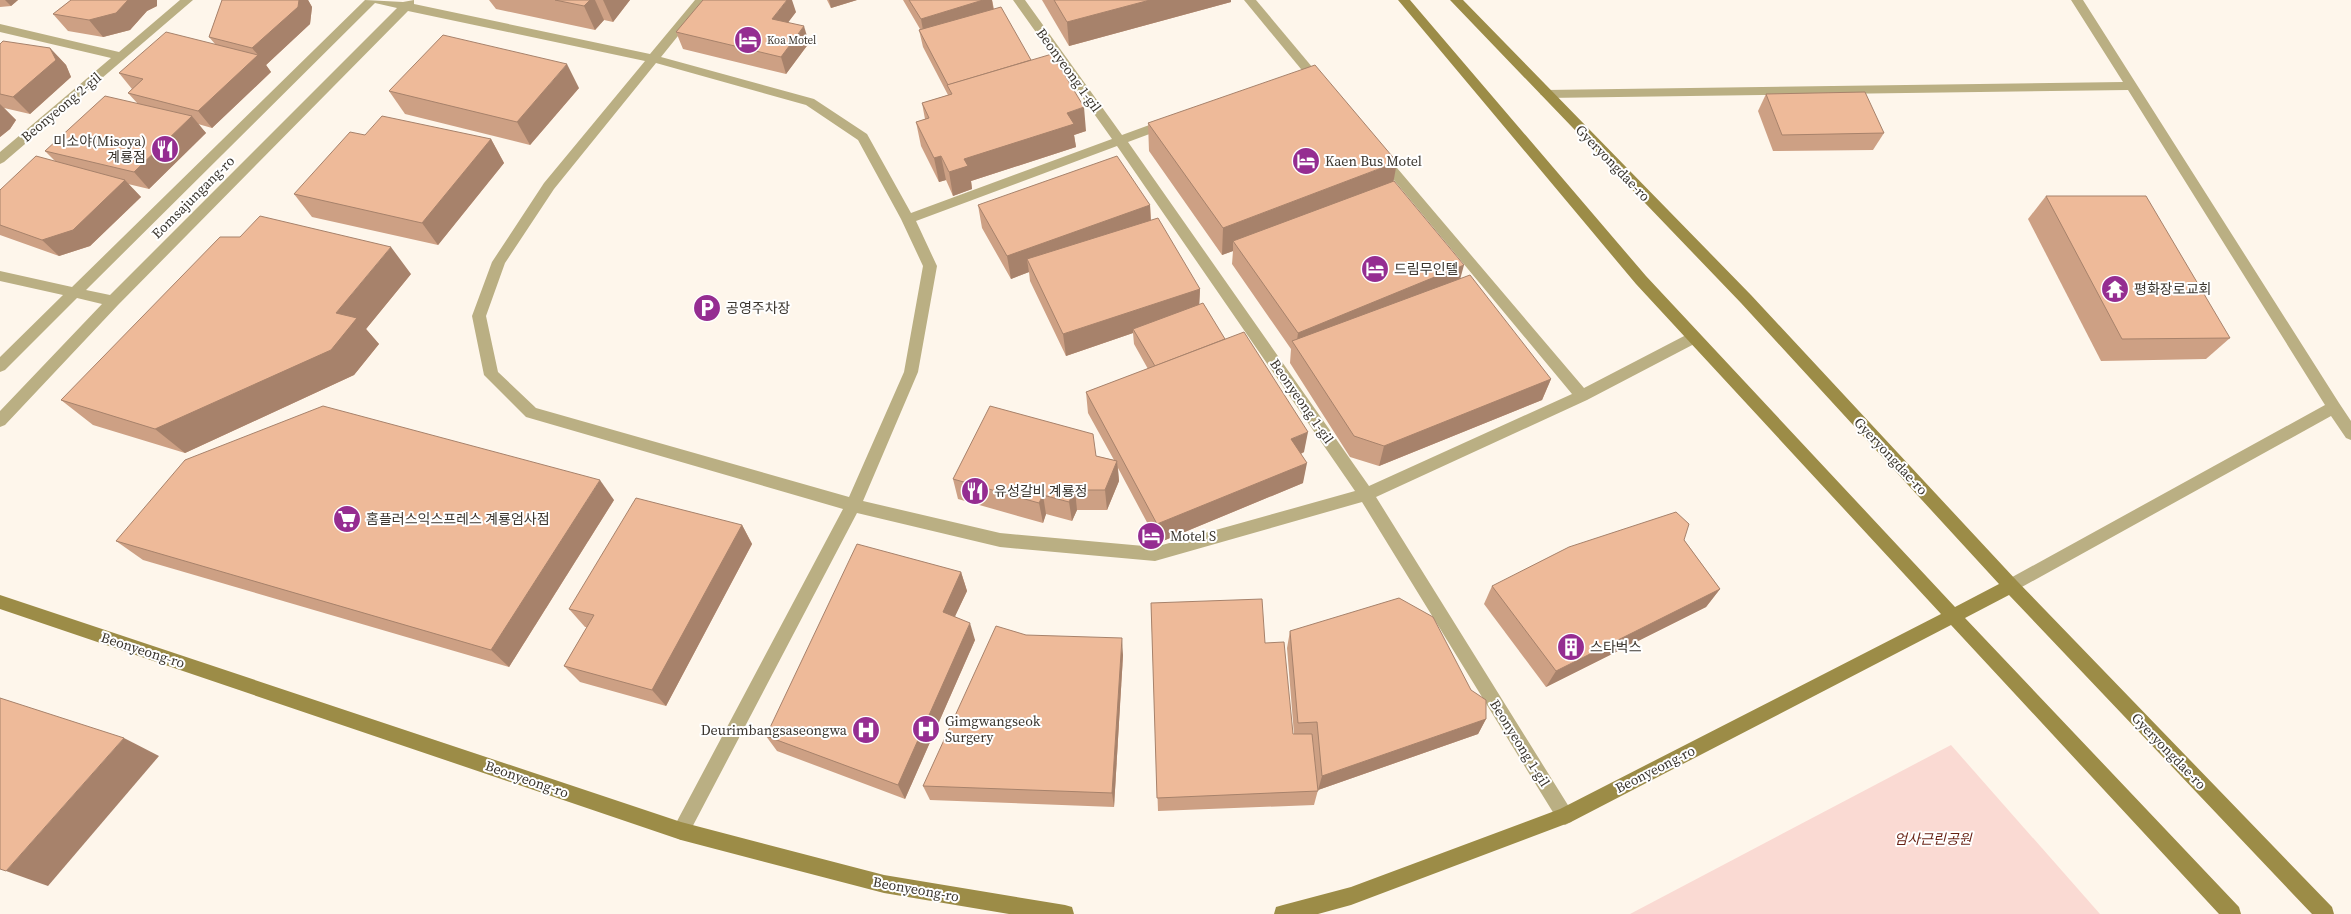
<svg xmlns="http://www.w3.org/2000/svg" width="2351" height="914" font-family="'Source Serif 4','Noto Sans KR',serif">
<rect width="100%" height="100%" fill="#fef6eb"/>
<path fill="#fadad3" d="M1951 745 2100 914H1630Z"/>
<g fill="none" stroke-linecap="round" stroke-linejoin="round">
<g fill="#baaf83" fill-rule="evenodd">
<path d="M180 0H193L4 162 0 164V152L111 58 0 32V24L119 52Z"/>
<path d="M365 0 403 2 414 0V4L650 54 695 0H707L661 57 814 99 867 134 911 213 1112 139 1013 0H1025L1122 135 1163 120H1171L1173 123 1171 126 1128 142 1369 486 1572 394 1378 161 1376 158 1378 155H1386L1584 388 1688 334H1698L1700 338 1698 342 1587 400 1376 497 1571 810 1574 816 1571 822 1565 825 1559 822 1362 502 1155 561 1000 547 857 513 687 837 681 840 675 837 672 831 675 825 843 509 526 417 484 375 472 316 492 262 544 183 645 61 408 11 118 305 5 425 0 427V411L102 304 77 298 5 370 0 372V357L63 295 0 281V271L72 287ZM375 3 397 8 110 295 86 290ZM656 63 806 105 858 140 901 219 923 266 904 372 849 497 536 408 498 372 486 316 505 263 554 189ZM1117 146 1355 491 1155 547 1000 533 863 501 918 372 937 266 916 221Z"/>
<path d="M1244 0H1256L1323 80 1325 83 1323 86H1315Z"/>
<path d="M2071 0H2083L2339 403 2351 421V440L2346 438 2331 416 2011 593 2005 591 2003 586 2005 581 2325 405 2128 90 1546 98 1540 94 1546 90 2123 82Z"/>
</g>
<g fill="#9c8c47" fill-rule="evenodd">
<path d="M1398 0H1410L1646 276 1955 607 1999 584 1741 303 1450 0H1463L1751 295 2017 581 2332 907 2334 914H2312L2009 595 1965 618 2239 907 2241 914H2219L1951 625 1571 822 1351 905 1318 914H1274L1276 907 1283 905 1351 887 1560 809 1941 614 1636 284Z"/>
<path d="M0 595 681 822 884 875 1065 905 1072 907 1074 914H1009L884 893 681 840 0 609Z"/>
</g>
</g>
<g fill="#cda084">
<path d="M0 0H18L11 6 0 7Z"/>
<path d="M71 0H157V6L147 11 130 30 103 37 68 31 53 14Z"/>
<path d="M222 0H308L312 7 310 24 266 65 271 72 212 128 198 124 206 133 149 189 128 184 141 197 90 246 59 256 0 235V190L55 161 45 151 138 104 128 93 132 89 119 73 215 44 209 37Z"/>
<path d="M489 0H630L613 22 604 20 595 30 496 9Z"/>
<path d="M827 0H857L831 8Z"/>
<path d="M903 0H992L994 9 1031 60 1086 131 1074 135 1076 147 971 181 972 189 953 196 946 180 939 182 921 146 916 122 925 119 922 103 948 95 923 47 919 30 920 29Z"/>
<path d="M1042 0H1231V2L1069 46Z"/>
<path d="M796 12 788 22 809 43 786 74 683 49 676 32Z"/>
<path d="M0 44 50 48 66 65 71 77 30 114 4 108 16 120 10 129 0 137Z"/>
<path d="M579 88 530 145 405 114 389 91Z"/>
<path d="M1766 94 1884 133 1873 150 1773 151 1758 111Z"/>
<path d="M1148 123 1394 181 1460 278 1551 379 1542 400 1379 466 1350 457 1290 363 1291 349 1232 264 1233 251 1222 255 1149 151Z"/>
<path d="M365 135 491 139 504 163 438 245 312 217 294 194Z"/>
<path d="M2046 196 2230 338 2206 359 2101 361 2028 219Z"/>
<path d="M978 205H1150L1151 220 1200 289 1199 304 1225 339 1304 452 1301 454 1303 483 1158 543 1118 468 1119 481 1107 510H1077L1072 521 1046 514 1043 523 958 499 953 479 1096 456 1114 460 1088 413 1086 392 1148 369 1134 344 1133 333 1066 356 1030 281 1029 272 1011 279 982 228Z"/>
<path d="M411 274 366 329 379 344 354 375 185 453 93 425 61 400Z"/>
<path d="M614 500 509 667 143 560 116 541Z"/>
<path d="M742 525 752 544 666 706 580 682 564 666 587 627H585L569 609Z"/>
<path d="M1684 540 1720 589 1706 607 1546 687 1484 604 1492 586Z"/>
<path d="M961 572 967 591 955 616 975 640 905 799 777 751 766 736Z"/>
<path d="M1151 603 1265 643 1293 734H1294L1287 648 1290 631 1471 690 1486 719 1478 734 1318 790 1314 805 1158 811Z"/>
<path d="M1026 635 1123 655 1114 807 930 800 923 786Z"/>
</g>
<g fill="#a7826b">
<path d="M5 0H18L11 6Z"/>
<path d="M128 0H157V6L147 11 130 30 103 37 89 20Z"/>
<path d="M299 0H308L312 7 310 24 266 65 271 72 212 128 198 111 258 55 252 48Z"/>
<path d="M590 0H595L604 20 595 30 584 6Z"/>
<path d="M603 0H630L613 22Z"/>
<path d="M787 0H792L796 12 778 36 772 19Z"/>
<path d="M829 0H857L831 8Z"/>
<path d="M983 0H992L994 14 924 36 921 19Z"/>
<path d="M1150 0H1231V2L1069 46 1067 22Z"/>
<path d="M804 26 809 43 786 74 781 57Z"/>
<path d="M50 48 66 65 71 77 30 114 13 97Z"/>
<path d="M567 64 579 88 530 145 517 122Z"/>
<path d="M0 104 16 120 10 129 0 137Z"/>
<path d="M1084 107 1086 131 1074 135 1076 147 971 181 972 189 953 196 949 172 964 159 1067 113Z"/>
<path d="M192 116 206 133 149 189 134 172Z"/>
<path d="M491 139 504 163 438 245 422 223Z"/>
<path d="M941 156 946 180 939 182 934 158Z"/>
<path d="M1397 162 1392 190 1233 241V251L1222 255 1223 228Z"/>
<path d="M125 180 141 197 90 246 59 256 42 240Z"/>
<path d="M1150 205 1151 228 1027 259 1029 272 1011 279 1007 256Z"/>
<path d="M391 247 411 274 366 329 379 344 354 375 185 453 155 429 336 313Z"/>
<path d="M1464 265 1458 287 1296 347 1298 333Z"/>
<path d="M1200 289 1199 311 1133 329V333L1066 356 1063 334Z"/>
<path d="M1551 379 1542 400 1379 466 1384 446Z"/>
<path d="M1308 432 1304 452 1288 459 1291 439Z"/>
<path d="M1117 461 1119 481 1107 510 1105 490Z"/>
<path d="M1307 463 1303 483 1158 543 1157 524Z"/>
<path d="M600 480 614 500 509 667 491 650Z"/>
<path d="M1075 490 1077 510 1072 521 1069 502Z"/>
<path d="M1043 495 1046 514 1043 523 1039 503Z"/>
<path d="M742 525 752 544 666 706 652 690Z"/>
<path d="M961 572 967 591 949 629 943 612Z"/>
<path d="M1720 589 1706 607 1546 687 1556 671Z"/>
<path d="M970 623 975 640 905 799 898 785Z"/>
<path d="M1122 638 1123 655 1114 807 1112 793Z"/>
<path d="M1486 719 1478 734 1318 790 1322 776Z"/>
<path d="M124 738 159 756 48 886 6 871Z"/>
</g>
<g fill="#eeba99" stroke="#a7826b">
<path d="M71 0H128L116 13 89 20 53 14Z"/>
<path d="M222 0H299L298 7 252 48 209 37Z"/>
<path d="M555 0H590L584 6Z"/>
<path d="M703 0H787L772 19 804 26 781 57 676 32Z"/>
<path d="M909 0H983L921 19Z"/>
<path d="M1054 0H1150L1067 22Z"/>
<path d="M1001 7 1031 60 948 85 919 30Z"/>
<path d="M166 32 258 55 198 111 128 93 143 79 119 73Z"/>
<path d="M443 35 567 64 517 122 389 91Z"/>
<path d="M3 41 50 48 56 60 13 97 0 94V44Z"/>
<path d="M1052 54 1084 107 1067 113 1074 124 964 159 968 166 949 172 941 156 934 158 916 122 929 118 922 103 952 94 947 85Z"/>
<path d="M1315 65 1397 162 1223 228 1148 123Z"/>
<path d="M1865 92 1884 133 1782 135 1766 94Z"/>
<path d="M105 96 192 116 134 172 45 151Z"/>
<path d="M382 116 491 139 422 223 294 194 350 132 365 135Z"/>
<path d="M36 156 125 180 73 230 42 240 0 225V190Z"/>
<path d="M1117 156 1150 205 1007 256 978 205Z"/>
<path d="M1394 181 1464 265 1298 333 1233 241Z"/>
<path d="M2046 196H2146L2230 338 2122 339Z"/>
<path d="M260 216 391 247 336 313 357 318 331 350 155 429 61 400 220 237H240Z"/>
<path d="M1158 218 1200 289 1063 334 1027 259Z"/>
<path d="M1470 275 1551 379 1384 446 1354 436 1292 341Z"/>
<path d="M1203 303 1225 339 1155 366 1133 329Z"/>
<path d="M1244 332 1308 432 1291 439 1307 463 1157 524 1086 392Z"/>
<path d="M323 406 600 480 491 650 116 541 185 460Z"/>
<path d="M990 406 1093 434 1096 456 1117 461 1105 490H1075L1069 502 1043 495 1039 503 953 479Z"/>
<path d="M636 498 742 525 652 690 564 666 594 615 569 609Z"/>
<path d="M1676 512 1689 524 1684 540 1720 589 1556 671 1492 586 1569 547Z"/>
<path d="M857 544 961 572 943 612 970 623 898 785 766 736Z"/>
<path d="M1399 598 1433 617 1471 690 1486 700V719L1322 776 1317 722 1298 723 1290 631Z"/>
<path d="M1262 599 1265 643 1284 642 1293 734H1312L1318 791 1157 798 1151 603Z"/>
<path d="M996 626 1026 635 1122 638 1112 793 923 786Z"/>
<path d="M0 698 124 738 6 871 0 869Z"/>
</g>
<defs>
<g id="hotel-disc" transform="scale(1.4375)"><circle r="9.5" fill="#952d91" stroke="#fff"/><path d="M-6-4.5h1.5V1H6V5H4.5V3h-9V5H-6ZM-4 0a1.8 1.8 0 1 1 3.6 0ZM.5 0V-2.5h3Q6-2.5 6 0Z" fill="#fff"/></g>
<g id="restaurant-disc" transform="scale(1.4375)"><circle r="9.5" fill="#952d91" stroke="#fff"/><path d="M-5-6h1v4h1v-4h1v4h1v-4h1v5L-1.5 .5V6h-2V.5L-5-1ZM5-6V6H3V1.5H1.5Q1.5-4 5-6Z" fill="#fff"/></g>
<g id="temple-disc" transform="scale(1.4375)"><circle r="9.5" fill="#952d91" stroke="#fff"/><path d="M0-6L5-2H3V0L6.5 2.5H4V6H1.5V3h-3V6H-4V2.5H-6.5L-3 0V-2H-5Z" fill="#fff"/></g>
<g id="parking-disc" transform="scale(1.4375)"><circle r="9.5" fill="#952d91" stroke="#fff"/><path d="M-3.5-5.5H1a3.5 3.5 0 0 1 0 7H-1V5.5H-3.5ZM-1-3.4V-.6H.8a1.4 1.4 0 0 0 0-2.8Z" fill="#fff"/></g>
<g id="supermarket-disc" transform="scale(1.4375)"><circle r="9.5" fill="#952d91" stroke="#fff"/><path d="M-6-5.5h2.5l.6 2H6L4.5 2H-2.5L-4.4-4H-6ZM-1.5 3.2a1.3 1.3 0 1 0 .1 0ZM3 3.2a1.3 1.3 0 1 0 .1 0Z" fill="#fff"/></g>
<g id="building-disc" transform="scale(1.4375)"><circle r="9.5" fill="#952d91" stroke="#fff"/><path d="M-4-6H4V6H1V3H-1V6H-4ZM-2.5-4.3h1.7v1.8h-1.7ZM.8-4.3h1.7v1.8H.8ZM-2.5-1h1.7V.8h-1.7ZM.8-1h1.7V.8H.8Z" fill="#fff"/></g>
<g id="hospital-disc" transform="scale(1.4375)"><circle r="9.5" fill="#952d91" stroke="#fff"/><path d="M-5-5h3v3.5h4V-5h3V5h-3V1.5h-4V5h-3Z" fill="#fff"/></g>
</defs>
<g fill-rule="evenodd">
<use href="#hotel-disc" x="748" y="40"/>
<use href="#restaurant-disc" x="165" y="149"/>
<use href="#hotel-disc" x="1306" y="161"/>
<use href="#hotel-disc" x="1375" y="269"/>
<use href="#temple-disc" x="2115" y="289"/>
<use href="#parking-disc" x="707" y="308"/>
<use href="#restaurant-disc" x="975" y="491"/>
<use href="#supermarket-disc" x="347" y="519"/>
<use href="#hotel-disc" x="1151" y="536"/>
<use href="#building-disc" x="1571" y="647"/>
<use href="#hospital-disc" x="926" y="729"/>
<use href="#hospital-disc" x="866" y="730"/>
</g>
<g text-anchor="middle" dominant-baseline="central" stroke-width="4" stroke-linejoin="round" paint-order="stroke">
<g font-size="11" fill="#3b362f" stroke="#fff" text-anchor="start">
<text x="767" y="40">Koa Motel</text>
</g>
<g font-size="14" fill="#3b362f" stroke="#fff">
<text transform="translate(1069 70) rotate(54)">Beonyeong 1-gil</text>
<text transform="translate(61 107) rotate(-40)">Beonyeong 2-gil</text>
<text transform="translate(1613 163) rotate(46)">Gyeryongdae-ro</text>
<text transform="translate(193 197) rotate(-45)">Eomsajungang-ro</text>
<text transform="translate(1302 401) rotate(55)">Beonyeong 1-gil</text>
<text transform="translate(1891 456) rotate(47)">Gyeryongdae-ro</text>
<text transform="translate(143 650) rotate(18)">Beonyeong-ro</text>
<text transform="translate(1520 743) rotate(58)">Beonyeong 1-gil</text>
<text transform="translate(2169 751) rotate(46)">Gyeryongdae-ro</text>
<text transform="translate(1655 769) rotate(-27)">Beonyeong-ro</text>
<text transform="translate(527 779) rotate(19)">Beonyeong-ro</text>
<text transform="translate(916 889) rotate(10)">Beonyeong-ro</text>
</g>
<g font-size="14" fill="#3b362f" stroke="#fff" text-anchor="start">
<text x="146" y="141" text-anchor="end">미소야(Misoya)<tspan x="146" dy="16">계룡점</tspan></text>
<text x="1325" y="161">Kaen Bus Motel</text>
<text x="1394" y="269">드림무인텔</text>
<text x="2134" y="289">평화장로교회</text>
<text x="726" y="308">공영주차장</text>
<text x="994" y="491">유성갈비 계룡정</text>
<text x="366" y="519">홈플러스익스프레스 계룡엄사점</text>
<text x="1170" y="536">Motel S</text>
<text x="1590" y="647">스타벅스</text>
<text x="945" y="721">Gimgwangseok<tspan x="945" dy="16">Surgery</tspan></text>
<text x="847" y="730" text-anchor="end">Deurimbangsaseongwa</text>
</g>
<g font-size="14" font-style="italic" fill="#661f11" stroke="#fff">
<text x="1933" y="839">엄사근린공원</text>
</g>
</g>
</svg>
